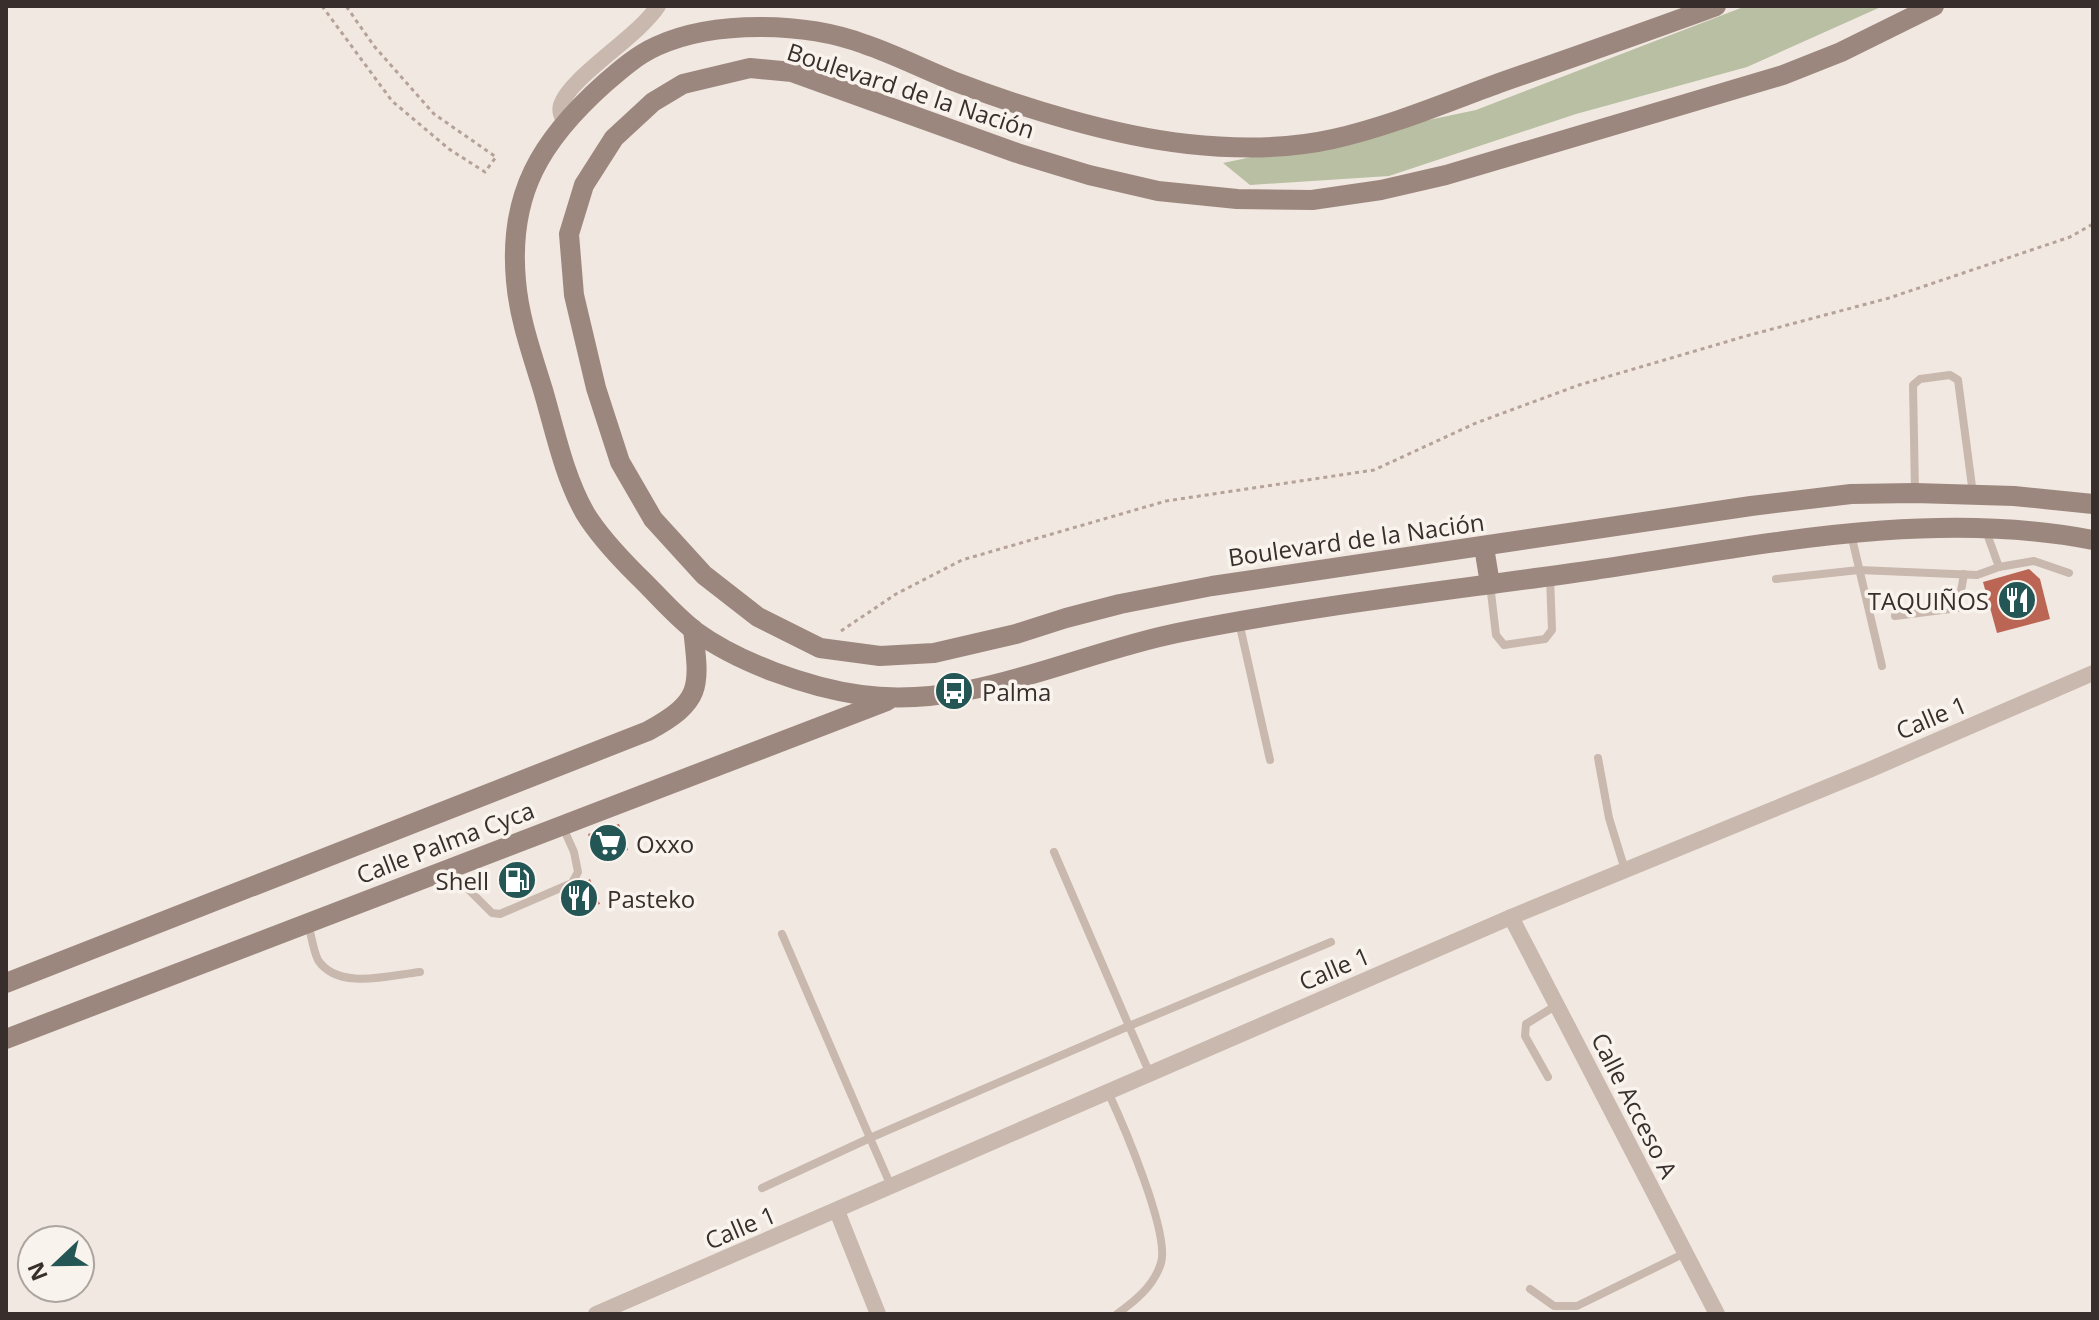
<svg xmlns="http://www.w3.org/2000/svg" width="2099" height="1320" font-family="'Open Sans',sans-serif">
<rect width="100%" height="100%" fill="#f1e8e1"/>
<path fill="#b8bfa2" d="M1746 6H1883L1747 67 1576 114 1389 176 1250 185 1223 163 1476 110Z"/>
<g fill="#bb6555">
<path d="M2029 569 2040 579 2050 619 1997 633 1983 582Z"/>
<path d="M619 824 628 850 597 860 588 834Z"/>
<path d="M590 879 600 904 566 912 560 896Z"/>
</g>
<g fill="none" stroke-linecap="round" stroke-linejoin="round">
<g stroke="#b5a298" stroke-width="3" stroke-dasharray="4 4" stroke-linecap="butt">
<path d="M322 6 392 101 449 149 485 172 496 157 434 114 374 46 346 6"/>
<path d="M841 631 896 594 962 560 1166 501 1374 470 1476 423 1579 385 1746 336 1889 298 2070 237 2093 224"/>
</g>
<g stroke="#c9b8ae" stroke-width="8">
<path d="M1915 492 1913 385 1920 379 1950 375 1958 380 1973 494"/>
<path d="M1851 534 1882 666"/>
<path d="M1999 567 2034 561 2069 573"/>
<path d="M1776 579 1859 570 1977 575 1999 567 1986 531"/>
<path d="M1490 584 1496 635 1504 645 1545 639 1552 630 1550 577"/>
<path d="M1895 616 1958 608 1964 574"/>
<path d="M1239 622 1270 760"/>
<path d="M1598 758 1609 818 1625 870"/>
<path d="M1054 852 1129 1026 1331 942"/>
<path d="M448 869 492 913 500 914 572 883 578 872 574 852 562 825"/>
<path d="M308 923C311 934 313 950 318 960 338 991 391 975 420 972"/>
<path d="M1548 1077 1525 1036 1526 1024 1557 1005"/>
<path d="M1108 1092C1123 1124 1170 1233 1161 1263 1154 1286 1135 1301 1117 1314"/>
<path d="M891 1186 870 1138 1129 1026 1150 1074"/>
<path d="M762 1188 870 1138 782 934"/>
<path d="M1530 1289 1554 1306H1577L1685 1253"/>
</g>
<g stroke="#c9b8ae" stroke-width="16">
<path d="M565 123C562 117 559 112 561 105 570 77 638 37 658 6"/>
<path d="M1511 917 1717 1314"/>
<path d="M837 1211 878 1314"/>
<path d="M596 1314 1511 917 1869 770 2093 673"/>
</g>
<g stroke="#9c877f" stroke-width="20">
<path d="M1716 6C1645 32 1574 57 1502 82 1447 102 1391 126 1333 139 1288 149 1234 149 1188 144 1114 136 1023 108 953 81 923 69 894 54 864 44 805 22 714 20 657 46 637 55 621 69 605 83 541 140 508 194 516 281 519 318 532 354 543 390 555 431 564 476 585 513 599 536 618 556 637 575 656 593 674 615 695 631 739 663 807 687 861 695 969 710 1074 654 1177 633 1315 605 1455 590 1594 570 1757 546 1929 508 2093 540"/>
<path d="M1934 6 1841 52 1783 75 1446 175 1381 190 1312 200 1237 199 1158 191 1089 175 1017 153 792 72 750 68 683 84 653 102 614 138 584 185 569 234 574 295 596 388 620 462 653 519 704 575 758 617 820 648 880 656 934 653 1016 634 1066 618 1120 604 1212 586 1751 506 1851 494 1915 493 2014 496 2093 504"/>
<path d="M1484 547 1490 584"/>
<path d="M6 983 648 731C702 701 700 689 693 629"/>
<path d="M6 1039 887 701"/>
</g>
</g>
<defs>
<g id="restaurant-disc" transform="scale(2)"><circle r="9.5" fill="#245655" stroke="#f9f3ed"/><path d="M-5-6h1v4h1v-4h1v4h1v-4h1v5L-1.5 .5V6h-2V.5L-5-1ZM5-6V6H3V1.5H1.5Q1.5-4 5-6Z" fill="#fff"/></g>
<g id="bus-disc" transform="scale(2)"><circle r="9.5" fill="#245655" stroke="#f9f3ed"/><path d="M-5-6H5V4H4V6H2V4H-2V6H-4V4H-5ZM-3.5-4V0h7V-4ZM-3.5 1.2v1.5H-2V1.2ZM2 1.2v1.5H3.5V1.2Z" fill="#fff"/></g>
<g id="supermarket-disc" transform="scale(2)"><circle r="9.5" fill="#245655" stroke="#f9f3ed"/><path d="M-6-5.5h2.5l.6 2H6L4.5 2H-2.5L-4.4-4H-6ZM-1.5 3.2a1.3 1.3 0 1 0 .1 0ZM3 3.2a1.3 1.3 0 1 0 .1 0Z" fill="#fff"/></g>
<g id="fuel-disc" transform="scale(2)"><circle r="9.5" fill="#245655" stroke="#f9f3ed"/><path d="M-5.5-6h7V0h2V4h1.3V-2.5L3-4.5l.8-.8L6-3V5H2.5V1h-1V6h-7ZM-4.2-4.7v3.2H.2V-4.7Z" fill="#fff"/></g>
</defs>
<g fill-rule="evenodd">
<use href="#restaurant-disc" x="2017" y="600"/>
<use href="#bus-disc" x="954" y="691"/>
<use href="#supermarket-disc" x="608" y="843"/>
<use href="#fuel-disc" x="517" y="880"/>
<use href="#restaurant-disc" x="579" y="898"/>
</g>
<g text-anchor="middle" dominant-baseline="central" stroke-width="7" stroke-linejoin="round" paint-order="stroke">
<g font-size="24" fill="#382e2b" stroke="#f9f3ed">
<text transform="translate(911 90) rotate(18)">Boulevard de la Nación</text>
<text transform="translate(1356 539) rotate(-8)">Boulevard de la Nación</text>
<text transform="translate(1931 717) rotate(-23)">Calle 1</text>
<text transform="translate(445 842) rotate(-21)">Calle Palma Cyca</text>
<text transform="translate(1334 968) rotate(-23)">Calle 1</text>
<text transform="translate(1635 1105) rotate(63)">Calle Acceso A</text>
<text transform="translate(740 1227) rotate(-23)">Calle 1</text>
</g>
<g font-size="24" fill="#382e2b" stroke="#f9f3ed" text-anchor="start">
<text x="1989" y="600" text-anchor="end">TAQUIÑOS</text>
<text x="982" y="691">Palma</text>
<text x="636" y="843">Oxxo</text>
<text x="489" y="880" text-anchor="end">Shell</text>
<text x="607" y="898">Pasteko</text>
</g>
</g>
<rect width="2099" height="1320" fill="none" stroke="#382e2b" stroke-width="16"/>
<g transform="translate(56 1264) rotate(248)"><circle r="38" fill="#f9f3ed" stroke="#aca49f" stroke-width="2"/>
<path d="M0-6L14 30L0 20L-14 30Z" fill="#245655"/>
<text y="-12" font-size="22" font-weight="bold" text-anchor="middle" fill="#382e2b">N</text>
</g>
</svg>
